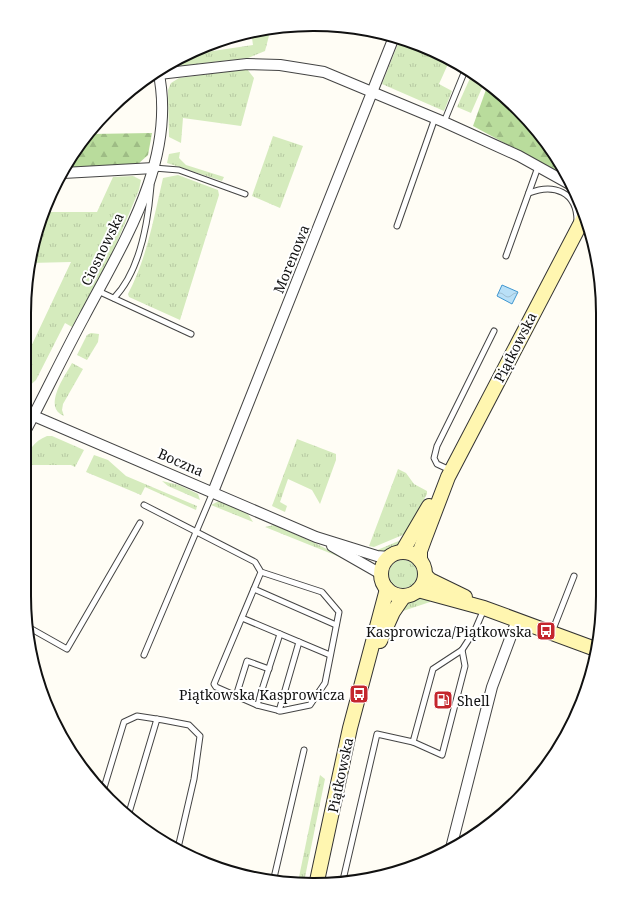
<svg xmlns="http://www.w3.org/2000/svg" width="627" height="909" font-family="'Noto Serif',serif">
<defs>
<pattern id="grass-tufts" width="24" height="20" patternUnits="userSpaceOnUse"><rect width="24" height="20" fill="#d5ebbd"/><path d="M3 7l-1-3M5 7V3M7 7l1-3M15 17l-1-3M17 17v-4M19 17l1-3" fill="none" stroke="#b6c8a1"/></pattern>
<pattern id="forest-firs" width="22" height="20" patternUnits="userSpaceOnUse"><rect width="22" height="20" fill="#b9dc9c"/><path d="M5 1l3.5 6h-7zM16 11l3.5 6h-7z" fill="#9ebc85"/></pattern>
<pattern id="water-waves" width="16" height="10" patternUnits="userSpaceOnUse"><rect width="16" height="10" fill="#b9e0f7"/><path d="M0 5q4-4 8 0t8 0" fill="none" stroke="#9ebfd3"/></pattern>
</defs>
<rect width="100%" height="100%" fill="#fffdf5"/>
<g fill="url(#grass-tufts)">
<path d="M271 28 265 51 248 58 179 66 168 65 186 55 253 45 251 31Z"/>
<path d="M400 39 424 46 459 65 456 68 448 64 439 84 452 91 444 111 382 84Z"/>
<path d="M247 69 254 78 241 126 183 118 181 143 169 137 168 90 171 83 179 78Z"/>
<path d="M475 73 485 81 471 113 457 107 471 76Z"/>
<path d="M273 136 303 146 280 208 252 196Z"/>
<path d="M180 152 179 158 186 165 224 177 222 181 167 163 169 154Z"/>
<path d="M178 175 218 190 219 195 180 320 129 297 128 294C147 258 154 217 163 178Z"/>
<path d="M133 176 141 180 139 190 112 254 72 327 65 323 36 380 27 388 28 353 71 262 29 263 30 257 45 212H97L113 177Z"/>
<path d="M91 333 99 334 98 342 87 360 77 355 87 335Z"/>
<path d="M72 363 83 369 63 404 62 410 64 416C42 407 65 376 72 363Z"/>
<path d="M47 436H52L84 450 75 467 71 465H26C26 452 34 441 47 436Z"/>
<path d="M297 439 336 454V460L320 504 312 490 288 479 280 502 287 506 285 512 272 506Z"/>
<path d="M94 455 108 460 126 476 197 506 196 510 145 487 141 495 86 472Z"/>
<path d="M398 469 406 473 414 484 427 491V494L405 534 374 547 369 546Z"/>
<path d="M162 481 179 485 198 494 200 500 168 486Z"/>
<path d="M219 501 248 514 253 522 211 505Z"/>
<path d="M274 525 315 543 352 562 265 527Z"/>
<path d="M408 537C397 547 390 553 375 551Z"/>
<circle cx="403" cy="574" r="14"/>
<path d="M422 596 432 597 430 602 400 612 408 600Z"/>
<path d="M320 775 325 779 304 882H298Z"/>
</g>
<g fill="url(#forest-firs)">
<path d="M488 84 518 109 566 176 473 126Z"/>
<path d="M152 133 148 155 138 164 66 169 91 134Z"/>
</g>
<path fill="url(#water-waves)" stroke="#3f96cf" d="M502 285 518 292 512 304 497 296Z"/>
<g fill="none" stroke-linecap="round" stroke-linejoin="round">
<g stroke="#444" stroke-width="7">
<g id="lane">
<path d="M444 122 466 68"/>
<path d="M154 168 179 170 245 194"/>
<path d="M529 193C554 183 577 192 577 221"/>
<path d="M397 226 435 118"/>
<path d="M506 256 538 167"/>
<path d="M98 291 191 334"/>
<path d="M114 298C140 271 148 223 151 186"/>
<path d="M450 470 437 464 434 458 437 446 494 331"/>
<path d="M144 505 255 562 261 572 214 684 216 687 257 705 281 711 310 705 325 683 339 612 322 592 261 572"/>
<path d="M254 589 336 625"/>
<path d="M242 618 330 655"/>
<path d="M28 627 67 649 140 523"/>
<path d="M552 632 574 576"/>
<path d="M144 655 213 492"/>
<path d="M236 696 247 661 269 669"/>
<path d="M257 705 280 634"/>
<path d="M279 711 299 642"/>
<path d="M413 742 442 755 465 666 462 650"/>
<path d="M103 791 124 722 137 716 163 720 189 725 200 736 194 779 178 848"/>
<path d="M128 816 157 719"/>
<path d="M343 880 377 734 413 742 433 669 462 650 475 630 484 609"/>
<path d="M273 882 304 750"/>
</g>
</g>
<g stroke="#444" stroke-width="12">
<g id="street">
<path d="M159 74 247 64 280 65 324 72 444 122 519 156 573 186"/>
<path d="M63 173 154 168"/>
<path d="M27 413 316 537 377 556 389 557"/>
<path d="M27 428C46 392 64 354 84 317 123 243 178 158 158 70"/>
<path d="M213 492 394 37"/>
<path d="M332 546 381 574"/>
<path d="M451 848 492 687 517 620"/>
</g>
</g>
<g stroke="#333" stroke-width="16">
<g id="secondary">
<path d="M402 552 429 506"/>
<circle cx="403" cy="574" r="22"/>
<path d="M420 560V551L424 540 448 477 584 217"/>
<path d="M425 575 430 580 465 597"/>
<path d="M418 590 484 608 598 650"/>
<path d="M380 641 393 612 404 596"/>
<path d="M317 881 350 728 387 589"/>
</g>
</g>
<use href="#lane" stroke="#fff" stroke-width="5"/>
<use href="#street" stroke="#fff" stroke-width="10"/>
<use href="#secondary" stroke="#fff6b0" stroke-width="14"/>
</g>
<defs>
<g id="bus-square" transform="scale(1)"><rect x="-9" y="-9" width="18" height="18" rx="4" fill="#c4262e" stroke="#fff"/><path d="M-5-6H5V4H4V6H2V4H-2V6H-4V4H-5ZM-3.5-4V0h7V-4ZM-3.5 1.2v1.5H-2V1.2ZM2 1.2v1.5H3.5V1.2Z" fill="#fff"/></g>
<g id="fuel-square" transform="scale(1)"><rect x="-9" y="-9" width="18" height="18" rx="4" fill="#c4262e" stroke="#fff"/><path d="M-5.5-6h7V0h2V4h1.3V-2.5L3-4.5l.8-.8L6-3V5H2.5V1h-1V6h-7ZM-4.2-4.7v3.2H.2V-4.7Z" fill="#fff"/></g>
</defs>
<g fill-rule="evenodd">
<use href="#bus-square" x="546" y="631"/>
<use href="#bus-square" x="359" y="694"/>
<use href="#fuel-square" x="443" y="700"/>
</g>
<g text-anchor="middle" dominant-baseline="central" stroke-width="4" stroke-linejoin="round" paint-order="stroke">
<g font-size="14" fill="#111" stroke="#fff">
<text transform="translate(102 249) rotate(-64)">Ciosnowska</text>
<text transform="translate(291 259) rotate(-68)">Morenowa</text>
<text transform="translate(515 347) rotate(-63)">Piątkowska</text>
<text transform="translate(181 462) rotate(24)">Boczna</text>
<text transform="translate(340 775) rotate(-78)">Piątkowska</text>
</g>
<g font-size="14" fill="#111" stroke="#fff" text-anchor="end">
<text x="532" y="631">Kasprowicza/Piątkowska</text>
<text x="345" y="694">Piątkowska/Kasprowicza</text>
<text x="457" y="700" text-anchor="start">Shell</text>
</g>
</g>
<path d="M0 0H627V909H0ZM313 31H314A282 282 0 0 1 596 313V596A282 282 0 0 1 314 878H313A282 282 0 0 1 31 596V313A282 282 0 0 1 313 31Z" fill="#fff" fill-rule="evenodd"/>
<path fill="none" stroke="#111" stroke-width="2" d="M313 31H314A282 282 0 0 1 596 313V596A282 282 0 0 1 314 878H313A282 282 0 0 1 31 596V313A282 282 0 0 1 313 31Z"/>
</svg>
